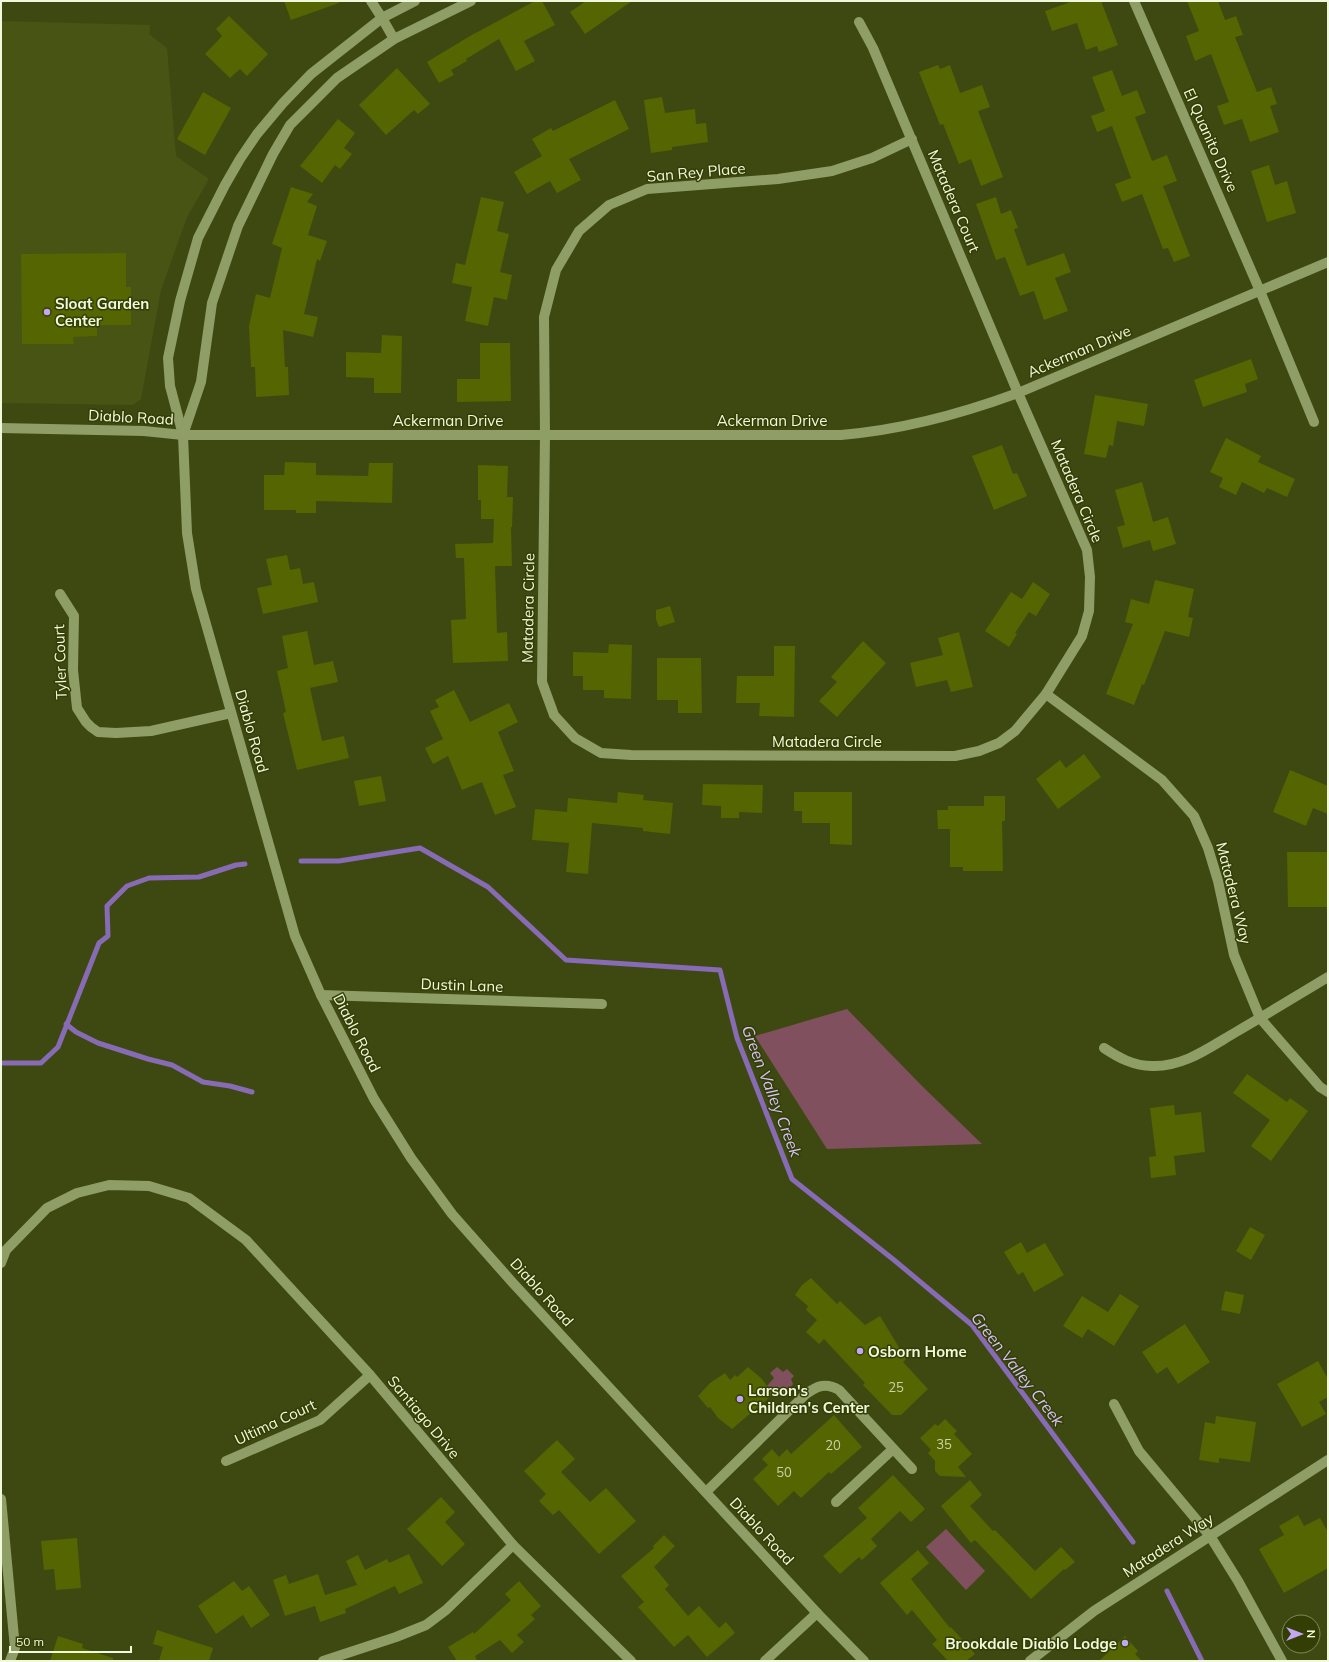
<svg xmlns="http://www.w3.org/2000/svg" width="1329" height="1662" font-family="Mulish,sans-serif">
<rect width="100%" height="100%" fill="#3e4912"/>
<path fill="#475414" d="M1 21 150 25 149 34 167 48 176 156 209 179 187 217 161 290 141 399 133 405 1 403Z"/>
<g fill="#81505e">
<path d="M847 1009 922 1086 982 1144 827 1149 755 1036Z"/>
<path d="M777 1367 783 1372 787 1369 794 1376 791 1379 793 1384 784 1395 773 1394 767 1386 774 1378 770 1373Z"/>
<path d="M946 1529 985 1571 966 1590 926 1547Z"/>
</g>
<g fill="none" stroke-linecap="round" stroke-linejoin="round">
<g stroke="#876bb4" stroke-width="5">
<path d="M301 861H339L420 848 488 887 566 960 720 970 737 1038 792 1179 894 1260 972 1325 1133 1542"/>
<path d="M66 1024 76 1032 98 1043 148 1059 172 1065 203 1082 230 1086 252 1092"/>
<path d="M1 1063H41L58 1047 99 943 108 936 107 906 127 886 149 878 199 877 236 865 245 864"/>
<path d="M1167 1591 1202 1661"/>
</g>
</g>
<g fill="#546501">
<path d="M284 1H338L339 3 291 20Z"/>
<path d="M535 1H542L555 25 524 41 535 61 516 71 499 39 466 59 467 61 451 70 454 75 439 83 427 62 470 36Z"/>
<path d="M586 1H632L585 34 570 12Z"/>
<path d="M1073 1H1101L1118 45 1099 52 1097 46 1086 50 1077 23 1052 31 1045 11Z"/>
<path d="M1187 1H1218L1225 20 1236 16 1243 35 1235 37 1257 92 1271 87 1277 104 1270 106 1279 132 1250 142 1242 119 1224 125 1217 106 1229 102 1211 54 1195 61 1186 36 1199 31Z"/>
<path d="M229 16 268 54 247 76 240 69 230 78 205 54 222 36 216 29Z"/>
<path d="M938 65 940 69 950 65 960 93 982 85 990 107 978 111 1003 177 981 186 971 159 959 164 943 124 940 125 919 72Z"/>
<path d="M397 68 430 104 418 114 414 110 386 135 359 105Z"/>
<path d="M1112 70 1122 96 1137 90 1146 113 1135 117 1152 161 1167 155 1177 181 1163 186 1190 256 1174 262 1168 248 1163 249 1142 194 1122 202 1115 184 1131 178 1112 126 1097 132 1091 116 1105 111 1092 77Z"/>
<path d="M203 92 231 108 205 155 177 139Z"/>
<path d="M662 97 665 113 695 109 696 124 706 123 708 142 672 147V150L651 153 644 100Z"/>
<path d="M615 100 629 129 569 159 581 180 557 193 550 181 527 194 514 172 542 156 532 139 551 128 553 131Z"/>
<path d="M338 119 355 133 344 148 352 154 340 169 335 165 322 183 300 166Z"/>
<path d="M1269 165 1275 185 1287 181 1296 213 1267 222 1251 171Z"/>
<path d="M291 187 313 194 307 202 317 206 308 235 327 241 320 261 317 259 304 314 318 317 313 337 283 330 285 367H288L289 395 256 397 255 367H251L249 326 256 294 270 298 282 248 272 244Z"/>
<path d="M481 197 504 202 497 231 509 234 500 272 512 275 507 300 494 297 488 326 465 321 472 287 452 283 456 263 465 265Z"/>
<path d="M996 197 1001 214 1011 210 1018 228 1014 229 1027 266 1064 253 1071 272 1055 278 1068 311 1044 320 1034 291 1020 296 1005 257 996 260 976 204Z"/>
<path d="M126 253V287H131V325H97V336L73 337 74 344H22L21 254Z"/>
<path d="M382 335 402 336 401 393H374V378L346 377V352L381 353Z"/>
<path d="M480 343H510L511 401 457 402V379H480Z"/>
<path d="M1251 359 1258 379 1245 384 1247 392 1203 407 1194 380Z"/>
<path d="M1095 395 1148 404 1144 426 1117 421 1113 446 1109 445 1106 458 1084 454Z"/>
<path d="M1226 438 1261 456 1258 462 1295 479 1287 497 1267 488 1264 493 1242 482 1236 495 1219 487 1223 478 1210 472Z"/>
<path d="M1002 445 1013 474 1017 473 1027 496 994 510 972 456Z"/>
<path d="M285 462 316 463V475L368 476 369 463H393L392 503 316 501V513H296V510H264V475H284Z"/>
<path d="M478 465 508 466 507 497H513L512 527H511L512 566H495L497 633 507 632 508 661 453 663 451 620 466 619 464 558H456L455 544 493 543 494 519H481V500H478Z"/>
<path d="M1142 482 1153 522 1168 517 1176 544 1153 551 1150 540 1123 548 1117 527 1125 525 1115 490Z"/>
<path d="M287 555 290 570 300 568 303 584 314 582 318 602 263 614 257 588 272 585 266 559Z"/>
<path d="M1155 580 1194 589 1188 617 1193 618 1189 637 1165 631 1144 685 1142 684 1134 705 1106 694 1133 624 1125 622 1131 599 1149 604Z"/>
<path d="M1033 582 1050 594 1036 616 1029 612 1015 633 1017 634 1009 647 985 631 1011 592 1022 599Z"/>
<path d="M670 606 675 622 659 627 656 619V610Z"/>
<path d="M307 631 314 665 333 661 338 682 310 688 322 741 344 736 349 758 297 770 283 713 286 712 277 671 288 668 282 636Z"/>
<path d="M959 632 973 687 951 692 947 680 916 687 910 663 943 655 938 638Z"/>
<path d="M863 641 886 663 837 717 819 701 837 682 831 677Z"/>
<path d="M609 644 632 645 631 699 604 698V690H583V676H573V652L608 653Z"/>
<path d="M774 646H795L794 717 759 716 760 703H736L737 676H774Z"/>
<path d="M657 658H701L702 713H678V700H657Z"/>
<path d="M454 690 470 722 509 703 518 722 498 732 514 771 503 775 516 807 495 815 482 782 462 790 448 756 433 764 425 748 443 739 430 711 439 707 435 700Z"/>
<path d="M1084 754 1101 777 1058 809 1036 779 1060 760 1066 768Z"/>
<path d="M1290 770 1328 786V814L1313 808 1306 826 1273 812Z"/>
<path d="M381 776 386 801 359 806 354 781Z"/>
<path d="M703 784 763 785 762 813 739 812V818H721V806L702 805Z"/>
<path d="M618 792 644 795 643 800 673 803 670 834 643 831V828L592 823 588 874 566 872 569 843 532 840 535 809 567 812 568 798 617 803Z"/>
<path d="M794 792H852V845L830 844V823H802V811H794Z"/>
<path d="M984 796H1005V821H1002L1003 871H963V867H950V829H938L937 810H948V806H984Z"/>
<path d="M1287 852H1328V907H1288Z"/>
<path d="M1247 1074 1287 1102 1290 1098 1308 1111 1271 1161 1251 1146 1270 1120 1233 1093Z"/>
<path d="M1174 1105 1175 1115 1201 1112 1205 1152 1174 1156 1176 1175 1151 1178 1149 1157 1156 1156 1150 1108Z"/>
<path d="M1250 1227 1265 1235 1251 1260 1236 1251Z"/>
<path d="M1021 1242 1027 1253 1045 1243 1064 1275 1034 1292 1023 1272 1018 1275 1004 1252Z"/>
<path d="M811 1278 837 1304 840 1301 865 1325 880 1316 906 1359 903 1362 928 1389 901 1415H892L863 1385 865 1383 824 1339 819 1344 806 1332 817 1320 806 1310 808 1306 795 1295 802 1285Z"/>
<path d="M1225 1291 1244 1295 1240 1314 1221 1310Z"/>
<path d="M1120 1294 1139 1306 1114 1346 1088 1329 1082 1338 1063 1326 1082 1296 1108 1312Z"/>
<path d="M1185 1324 1210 1362 1178 1384 1167 1367 1157 1374 1142 1352Z"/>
<path d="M1318 1361 1328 1379V1397L1319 1402 1326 1414 1302 1427 1277 1384Z"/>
<path d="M748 1367 762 1379 773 1394 732 1429 718 1418 710 1407 708 1408 698 1396 710 1383 725 1373 730 1380 735 1375 737 1377Z"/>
<path d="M834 1415 862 1447 831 1474 829 1472 801 1498 794 1491 778 1506 753 1479 768 1465 762 1459 772 1449 779 1457 787 1449 791 1454Z"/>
<path d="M1216 1416 1256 1422 1250 1462 1219 1458V1463L1199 1460 1205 1422 1215 1424Z"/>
<path d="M945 1419 957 1431 954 1434 972 1454 958 1467 966 1477 940 1476 935 1471V1461L928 1453 931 1450 920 1438 935 1424 938 1426Z"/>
<path d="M557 1440 575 1459 561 1472 590 1502 606 1488 636 1521 599 1554 559 1510 553 1515 539 1501 546 1494 524 1471Z"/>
<path d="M893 1475 925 1509 911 1522 900 1511 871 1539 877 1546 862 1560 859 1557 840 1574 823 1556 867 1518 858 1508Z"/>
<path d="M970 1480 982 1495 970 1506 993 1531 995 1530 1035 1571 1061 1547 1075 1562 1065 1570 1064 1569 1031 1599 975 1540 971 1543 941 1506Z"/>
<path d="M441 1497 455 1512 445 1522 465 1544 442 1566 407 1529Z"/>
<path d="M1298 1515 1304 1526 1320 1518 1328 1532V1568L1284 1593 1259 1549 1284 1535 1279 1526Z"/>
<path d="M664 1535 675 1546 654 1567 669 1585 665 1589 688 1616 699 1606 719 1628 726 1622 735 1633 707 1657 688 1635 674 1647 638 1607 644 1602 621 1576 654 1548 653 1546Z"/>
<path d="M77 1538 81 1588 56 1590 54 1569 44 1570 41 1541Z"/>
<path d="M918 1550 929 1563 911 1579 950 1628 951 1627 975 1654 966 1661H948L932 1644 937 1640 912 1610 907 1615 880 1583Z"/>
<path d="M409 1554 423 1583 399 1594 395 1586 345 1609 346 1613 320 1622 315 1606 285 1616 273 1580 286 1575 289 1584 318 1574 325 1595 357 1585 346 1561 358 1555 365 1570 387 1559 389 1563Z"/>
<path d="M234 1581 242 1591 249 1586 270 1615 251 1628 243 1615 216 1634 198 1606Z"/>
<path d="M519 1581 541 1606 531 1615 535 1619 517 1635 524 1642 512 1653 500 1640 475 1656 477 1661H457L448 1647 473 1632 474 1634 511 1600 505 1594Z"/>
<path d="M157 1630 213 1648 209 1661H159L163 1647 153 1644Z"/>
<path d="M58 1636 83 1644 82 1648 113 1658V1661H50Z"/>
<path d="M1125 1636 1138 1651 1135 1654 1142 1661H1099Z"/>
</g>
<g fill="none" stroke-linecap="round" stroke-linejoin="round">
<g stroke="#8f9d66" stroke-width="10">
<path d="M371 1 382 18 394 39"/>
<path d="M1134 1 1260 291 1314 422"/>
<path d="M859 22 873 48 1018 393 1087 550 1090 577 1089 611 1082 636 1046 694 1015 731 999 743 979 751 955 756 631 755 601 753 575 738 554 715 542 682 545 435 544 317 556 270 579 231 609 205 647 189 778 179 832 171 872 158 912 139"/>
<path d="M183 435H841C902 430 961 414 1018 393L1328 262"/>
<path d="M60 594 74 616 73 670 77 708 86 722 91 727 98 732 116 733 151 731 231 713"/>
<path d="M1046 694 1162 780 1194 816 1208 848 1218 881 1234 955 1260 1018 1320 1087 1328 1092"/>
<path d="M321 995 602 1004"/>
<path d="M1104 1048C1119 1058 1134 1066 1152 1066 1184 1067 1210 1047 1236 1032 1267 1014 1298 995 1328 977"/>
<path d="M1 1263 6 1250 47 1208 77 1193 109 1185 149 1186 189 1198 246 1240 370 1375 513 1545 631 1661"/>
<path d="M1114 1404 1139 1451 1210 1536 1238 1581 1282 1661"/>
<path d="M226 1461 320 1420 370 1375"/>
<path d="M706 1492 806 1394C817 1386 826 1382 839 1390L912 1469"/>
<path d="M1 1499 15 1648 10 1661"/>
<path d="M836 1502 893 1449"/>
<path d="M323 1661 396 1637 426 1625 446 1610 513 1545"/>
<path d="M765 1661 817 1613"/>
<path d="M1030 1661 1094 1611 1328 1460"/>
</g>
<g stroke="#8f9d66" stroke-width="10">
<path d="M415 1 382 18 311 74 283 103 257 134 240 159 225 185 198 238 180 301 168 358 170 386 183 435 187 533 196 589 295 936 321 995 374 1099 411 1158 452 1214 512 1282 817 1613 864 1661"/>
<path d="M1 428 144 431 183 435"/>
<path d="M183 435 201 382 212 303 238 226 273 154 290 125 337 78 394 39 471 1"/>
</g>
</g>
<g fill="#c2a7f2" stroke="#333e05" stroke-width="1.5">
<circle cx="47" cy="312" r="4"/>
<circle cx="860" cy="1351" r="4"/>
<circle cx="740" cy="1399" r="4"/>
<circle cx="1125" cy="1643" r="4"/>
</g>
<g text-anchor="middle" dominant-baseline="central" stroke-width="3" stroke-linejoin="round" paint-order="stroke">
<g font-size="13" fill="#cad4a5">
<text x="896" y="1387">25</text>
<text x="944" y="1444">35</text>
<text x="833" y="1445">20</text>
<text x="784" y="1472">50</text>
</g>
<g font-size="15" fill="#f1f9dc" stroke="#333e05">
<text transform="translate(1211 140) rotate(66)">El Quanito Drive</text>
<text transform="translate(696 172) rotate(-5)">San Rey Place</text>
<text transform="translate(954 201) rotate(67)">Matadera Court</text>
<text transform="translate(1079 351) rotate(-23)">Ackerman Drive</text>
<text transform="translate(131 417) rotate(3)">Diablo Road</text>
<text x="448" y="420">Ackerman Drive</text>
<text x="772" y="420">Ackerman Drive</text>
<text transform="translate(1077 491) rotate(67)">Matadera Circle</text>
<text transform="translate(528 608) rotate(-89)">Matadera Circle</text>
<text transform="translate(60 662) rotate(-92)">Tyler Court</text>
<text transform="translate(252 731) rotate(74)">Diablo Road</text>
<text x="827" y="741">Matadera Circle</text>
<text transform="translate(1234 893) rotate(76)">Matadera Way</text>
<text transform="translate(462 985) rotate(2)">Dustin Lane</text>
<text transform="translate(357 1033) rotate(63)">Diablo Road</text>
<text transform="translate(542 1292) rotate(48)">Diablo Road</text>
<text transform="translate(424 1417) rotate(50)">Santiago Drive</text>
<text transform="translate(275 1422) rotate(-25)">Ultima Court</text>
<text transform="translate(762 1531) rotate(47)">Diablo Road</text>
<text transform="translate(1168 1545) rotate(-33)">Matadera Way</text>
</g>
<g font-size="15" font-weight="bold" fill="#f1f9dc" stroke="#333e05" text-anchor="start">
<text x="55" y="303">Sloat Garden<tspan x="55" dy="17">Center</tspan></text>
<text x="868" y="1351">Osborn Home</text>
<text x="748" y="1390">Larson's<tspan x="748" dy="17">Children's Center</tspan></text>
<text x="1117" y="1643" text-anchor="end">Brookdale Diablo Lodge</text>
</g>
<g font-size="16" font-style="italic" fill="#d7c2fe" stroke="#333e05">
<text transform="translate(772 1091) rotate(69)">Green Valley Creek</text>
<text transform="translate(1018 1369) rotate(52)">Green Valley Creek</text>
</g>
</g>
<rect width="1329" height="1662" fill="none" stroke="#f1f9dc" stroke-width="4"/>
<g transform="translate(1301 1634) rotate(90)"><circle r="19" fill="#333e05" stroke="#7f895b"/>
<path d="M0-3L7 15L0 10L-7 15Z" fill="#c2a7f2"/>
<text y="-6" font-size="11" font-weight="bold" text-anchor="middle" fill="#f1f9dc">N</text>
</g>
<path d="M10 1646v6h121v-6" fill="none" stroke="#f1f9dc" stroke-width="2"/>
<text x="16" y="1646" font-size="12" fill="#f1f9dc" stroke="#333e05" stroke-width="3" paint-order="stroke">50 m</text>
</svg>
